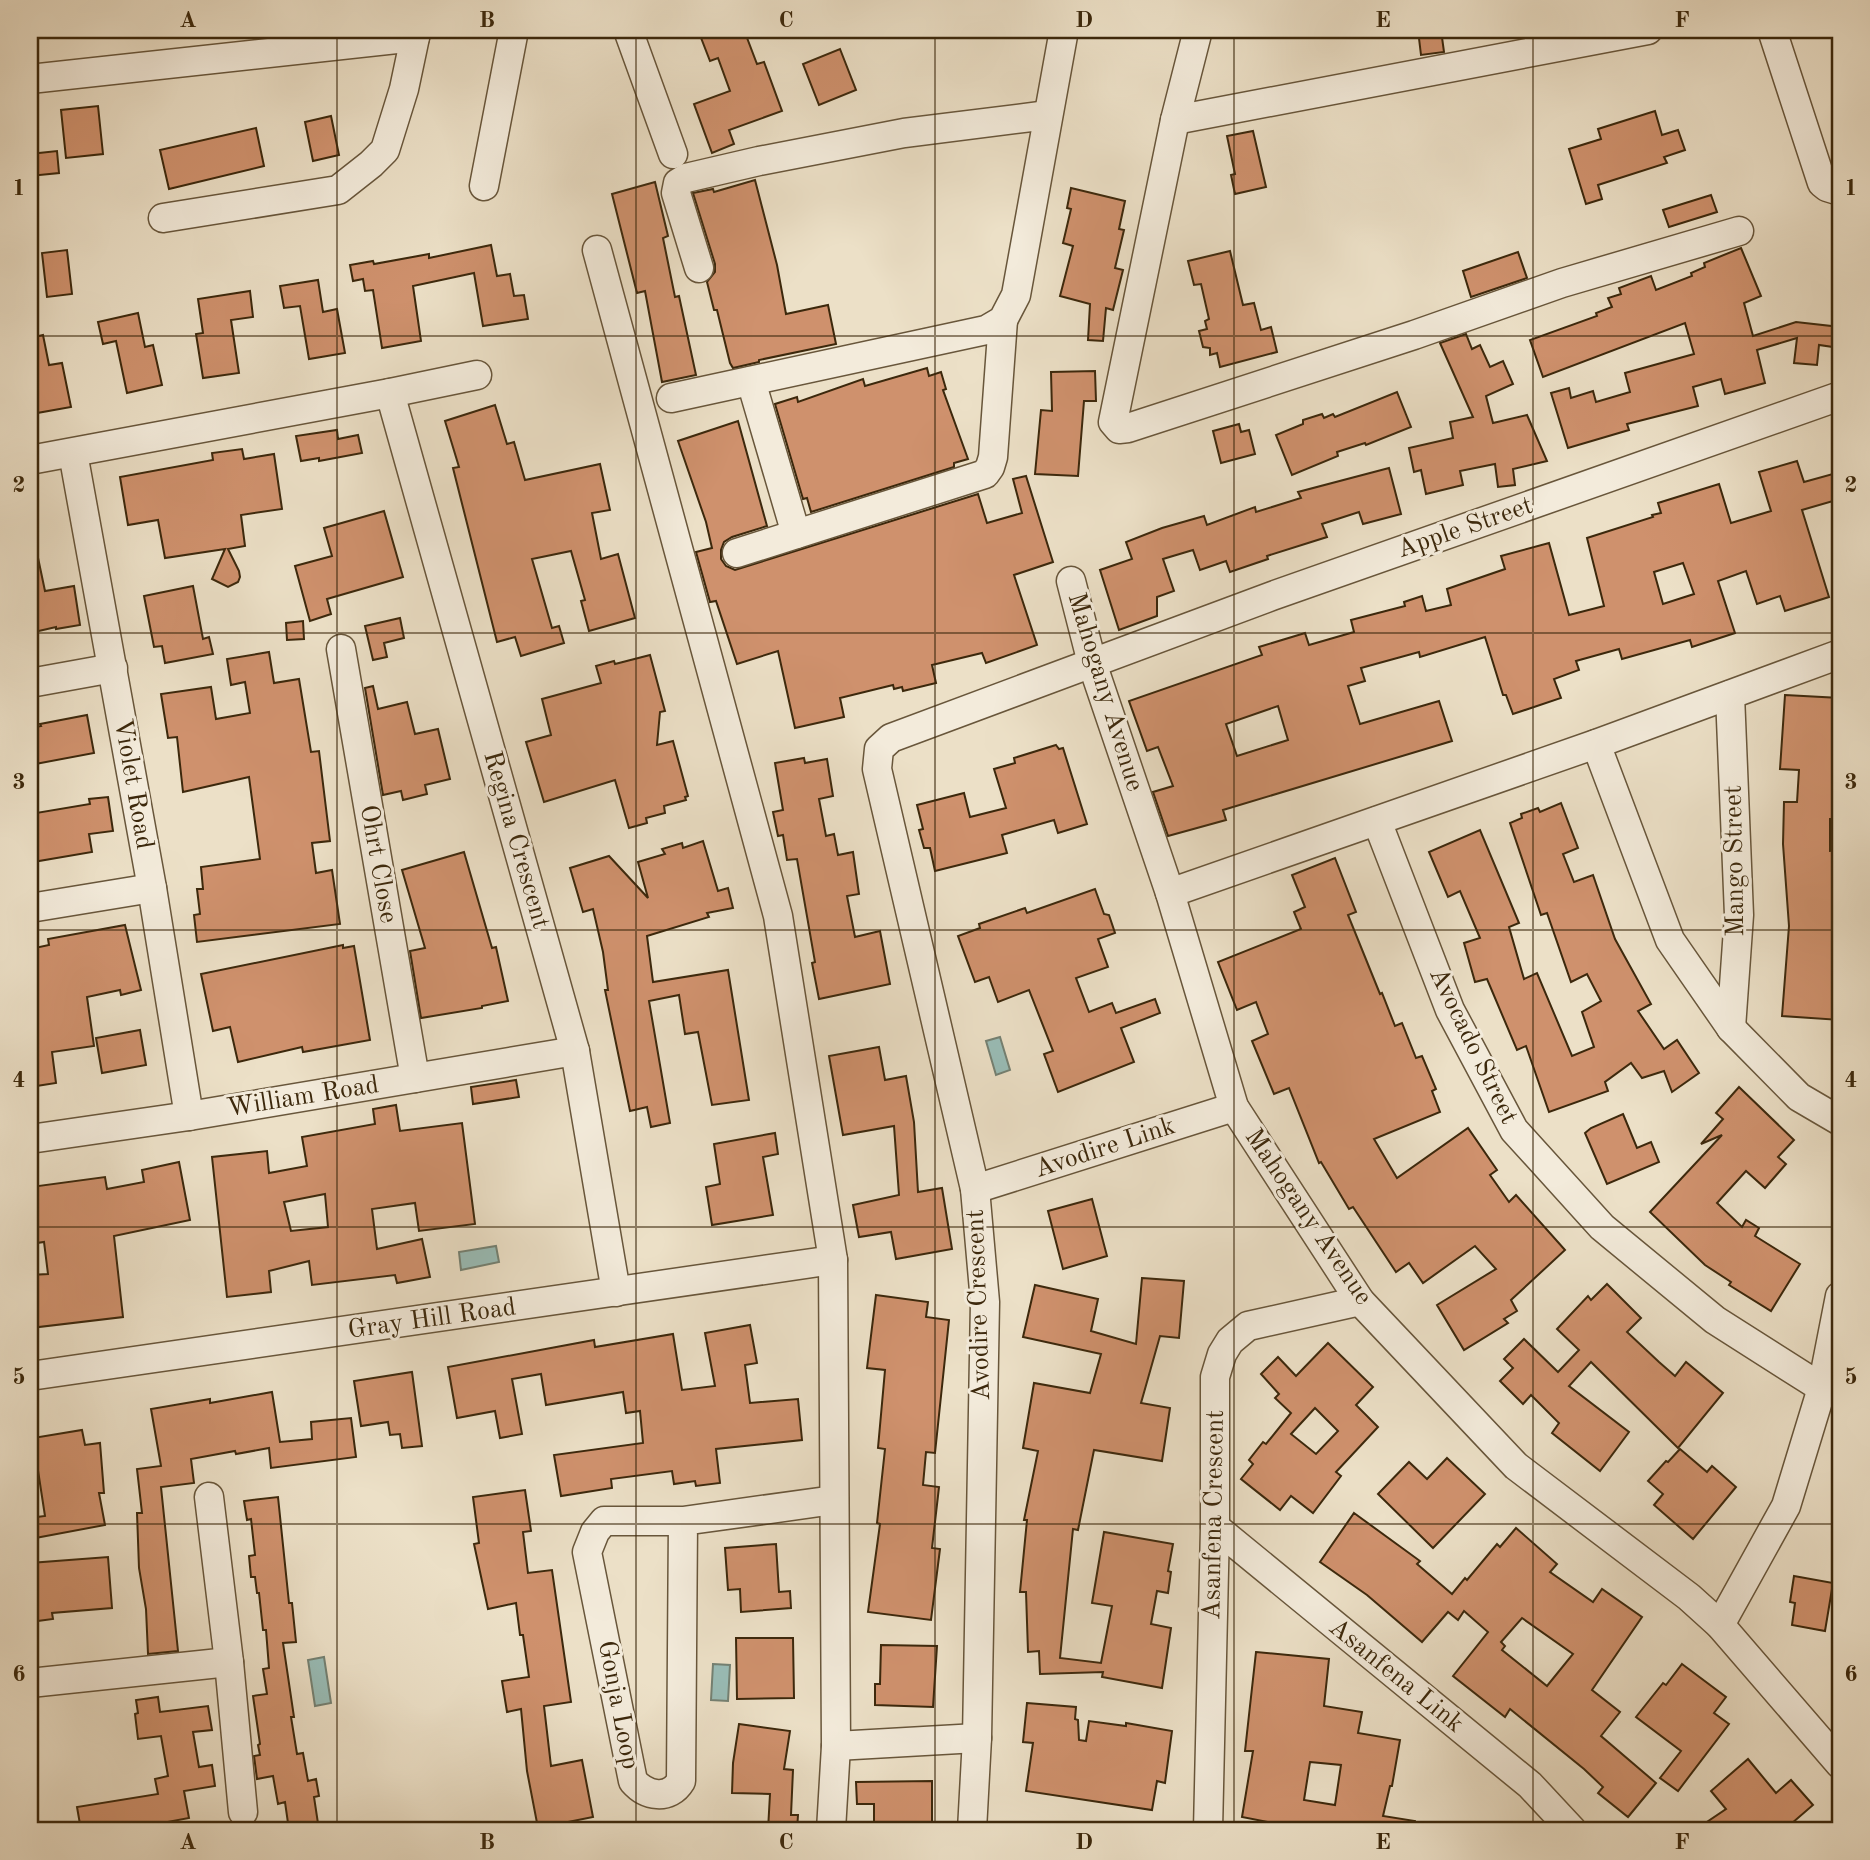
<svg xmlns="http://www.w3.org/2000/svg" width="1870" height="1860" font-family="'Old Standard TT',serif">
<rect width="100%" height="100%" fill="#ece0c7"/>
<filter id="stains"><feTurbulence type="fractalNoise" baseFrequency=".00286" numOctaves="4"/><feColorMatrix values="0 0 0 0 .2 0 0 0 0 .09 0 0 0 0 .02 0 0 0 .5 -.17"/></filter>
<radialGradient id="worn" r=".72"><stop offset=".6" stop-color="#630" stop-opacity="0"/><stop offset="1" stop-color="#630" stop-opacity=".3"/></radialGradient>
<g fill="#99bdb7" stroke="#748173" stroke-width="2">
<path d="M1000 1037 1010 1070 996 1075 986 1041Z"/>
<path d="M496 1246 499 1262 461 1270 459 1252Z"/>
<path d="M324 1657 331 1703 315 1706 308 1660Z"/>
<path d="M713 1664 730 1665 728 1701 711 1700Z"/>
</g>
<g fill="#cf916d" stroke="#3c280c" stroke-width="2" fill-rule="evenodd">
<path d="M698 30H744L757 64 764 62 782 111 729 130 734 144 712 153 694 104 730 91 718 58 710 61Z"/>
<path d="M1418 30H1441L1444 52 1421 55Z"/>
<path d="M840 49 856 90 819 105 803 64Z"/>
<path d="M98 106 103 154 66 158 61 110Z"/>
<path d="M1655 111 1662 135 1678 130 1685 150 1664 157 1667 163 1598 185 1602 199 1586 204 1569 149 1601 139 1598 129Z"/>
<path d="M331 116 339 155 313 161 305 122Z"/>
<path d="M256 128 264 166 169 189 160 150Z"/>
<path d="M1253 131 1266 187 1235 194 1231 175 1235 174 1227 136Z"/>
<path d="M57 151 59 173 30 176V154Z"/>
<path d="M755 180 777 265 786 314 828 305 836 344 759 360V362L733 368 730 363 717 310H714L707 282 715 272V264L693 193 713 189 714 192Z"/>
<path d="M655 182 668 236 663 238 675 297 679 296 696 375 662 382 645 291 637 293 612 194Z"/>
<path d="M1071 188 1125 201 1119 229 1124 230 1115 268 1123 270 1113 310 1106 308 1103 341 1088 340 1090 304 1060 296 1073 246 1063 243 1071 209 1067 208Z"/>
<path d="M1711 195 1717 212 1669 227 1663 210Z"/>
<path d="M491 245 497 276 510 274 514 296 524 295 528 319 483 326 474 273 413 286 421 341 382 348 373 290 365 291 363 279 353 281 350 265 373 261 374 264 429 254V258Z"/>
<path d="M1741 248 1761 296 1744 303 1753 336 1796 322 1840 327V348L1819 345 1817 365 1794 363 1797 338 1757 350 1765 383 1725 394 1721 379 1693 387 1698 406 1627 424 1629 430 1568 448 1551 393 1569 388 1571 398 1593 391 1596 402 1630 392 1625 373 1694 354 1685 323 1543 377 1530 340 1597 316 1596 313 1612 307 1608 298 1621 294 1619 288 1651 276 1656 290 1692 276 1691 273 1705 267 1704 263Z"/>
<path d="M67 250 72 294 47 297 42 253Z"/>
<path d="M1230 251 1243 305 1254 303 1261 330 1271 327 1277 352 1220 367 1217 353 1210 355V348L1203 347 1199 331 1207 329 1205 321 1209 319 1201 284 1194 285 1188 261Z"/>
<path d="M1518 252 1527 278 1471 297 1463 271Z"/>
<path d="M318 280 323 312 337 309 345 353 309 359 300 306 284 308 280 286Z"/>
<path d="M250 291 253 317 231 320 239 373 203 378 196 334 203 333 198 299Z"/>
<path d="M138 313 145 347 153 345 162 385 127 393 116 341 103 344 98 322Z"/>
<path d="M1466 334 1472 349 1480 345 1490 367 1503 361 1513 384 1486 396 1493 423 1527 415 1547 461 1513 469 1515 485 1498 487 1495 464 1460 471 1463 485 1426 494 1421 470 1414 472 1409 448 1453 438 1450 422 1473 417 1440 343Z"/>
<path d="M43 335 49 365 62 363 71 407 37 413 30 379V338Z"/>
<path d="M927 368 929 376 941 372 946 389 943 390 968 459 954 463V467L811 512 807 498 803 499 775 404 797 397 798 402 863 379 865 386Z"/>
<path d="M1095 371 1096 401H1084L1078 476 1035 474 1041 410 1052 411 1051 372Z"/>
<path d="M1397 392 1411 427 1366 445 1365 443 1337 452 1338 456 1292 475 1276 435 1303 424V420L1322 414 1324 418 1333 414 1335 417Z"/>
<path d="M495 405 507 444 514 442 525 480 600 464 610 510 592 513 601 559 618 554 635 618 589 631 581 601 585 600 571 551 532 559 552 628 559 626 564 643 521 656 515 637 497 642 453 468 459 467 445 421Z"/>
<path d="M738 421 767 526 732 537 724 542 721 550V559L726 566 735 570 978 494 987 523 1022 513 1013 479 1026 476 1053 562 1014 575 1037 645 986 663 982 653 932 665 936 683 903 691 902 687 894 689 893 685 840 698 844 717 795 728 778 651 737 664 716 601 710 602 696 552 712 548 706 522 678 441Z"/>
<path d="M1239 424 1241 432 1249 430 1255 454 1221 463 1213 431Z"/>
<path d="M337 430 338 439 358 435 362 453 319 461V458L301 461 296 436Z"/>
<path d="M242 449 244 459 274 454 282 509 241 515 245 546 228 549 239 571 240 577 238 582 228 587 212 579 225 549 165 558 158 520 128 525 120 477 213 460 212 453Z"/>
<path d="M1797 461 1804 482 1840 472V499L1802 510 1829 597 1785 611 1780 596 1757 604 1746 571 1718 581 1735 633 1692 647 1690 640 1622 659 1619 649 1576 661 1579 670 1554 679 1561 698 1513 714 1506 695H1503L1485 637 1420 657 1419 652 1361 668 1365 681 1348 686 1360 724 1439 701 1452 741 1223 810 1226 820 1168 836 1153 792 1173 786 1158 747 1147 751 1129 701 1262 655 1259 647 1305 633 1309 645 1354 632 1351 620 1405 606 1404 602 1422 596 1426 611 1451 605 1447 589 1505 569 1501 556 1549 543 1569 615 1604 606 1587 538 1653 517 1652 515 1661 513 1658 503 1719 484 1731 523 1771 511 1759 472ZM1683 563 1694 594 1663 604 1654 572ZM1278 706 1288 740 1237 756 1226 724Z"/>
<path d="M1389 468 1401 514 1363 524 1359 512 1322 524 1327 537 1267 556 1268 559 1230 572 1226 561 1200 570 1193 550 1163 559 1174 591 1157 597V616L1119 630 1100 570 1132 559 1126 542 1162 528 1204 516 1207 525 1255 507 1256 512 1301 498 1298 492Z"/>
<path d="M384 511 403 577 327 599 331 614 310 621 295 566 332 556 324 528Z"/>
<path d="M37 553 45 591 74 586 80 625 56 629V627L30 633V554Z"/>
<path d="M193 586 203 639 209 637 213 654 165 663 162 646 154 647 144 596Z"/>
<path d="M400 618 404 638 384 643 387 657 373 660 365 626Z"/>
<path d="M303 621 304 639 287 640 286 623Z"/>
<path d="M269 652 274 683 299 679 311 752 319 751 330 841 312 843 316 873 332 870 340 924 197 942 194 915 200 914 197 889H203L201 867 260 859 249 777 183 792 177 737 168 738 161 694 211 687 216 719 250 713 245 682 231 685 227 659Z"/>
<path d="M650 655 665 711 660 712 657 745 673 741 688 796 685 797 686 800 664 806 665 813 646 818 647 823 629 828 615 780 544 802 526 742 551 735 542 699 601 683 596 666 614 661 615 664Z"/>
<path d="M373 686 378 709 407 702 415 734 438 729 450 779 425 785 427 794 403 800 401 791 383 795 365 688Z"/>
<path d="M1785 695 1840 698V819H1830V851L1840 850V1020L1782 1016 1789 926 1783 844 1784 802H1797L1799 770 1780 769Z"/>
<path d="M87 715 94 753 30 765V728L41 726 40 724Z"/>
<path d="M1056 745 1059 749 1063 748 1087 824 1058 833 1054 820 1002 835 1007 853 935 871 930 848H924L919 830 923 829 917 805 964 793 970 817 1006 808 994 769 1015 763 1014 758Z"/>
<path d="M804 758 805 763 827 759 833 796 819 799 826 836 834 834 838 855 853 852 859 894 847 896 855 937 880 931 890 984 819 999 812 963 815 962 797 859 787 860 783 835 778 836 773 812 783 810 775 763Z"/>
<path d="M108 797 113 831 89 834 92 852 33 862 30 842V814L90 804 89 799Z"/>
<path d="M1561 803 1578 848 1563 854 1574 882 1593 875 1615 939 1651 1004 1638 1011 1664 1049 1677 1040 1699 1073 1672 1092 1664 1071 1642 1078 1631 1063 1605 1082 1608 1091 1549 1112 1526 1046 1517 1050 1487 979 1475 982 1464 943 1480 938 1460 891 1448 897 1429 852 1480 830 1519 923 1509 927 1524 979 1537 973 1572 1056 1594 1047 1582 1012 1601 1001 1587 974 1571 982 1547 913 1541 915 1510 823 1522 818 1521 814 1538 808 1540 812Z"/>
<path d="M703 841 718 891 728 888 733 908 707 913 709 917 647 936 653 982 728 970 749 1100 712 1105 698 1032 685 1034 679 995 649 1001 670 1123 651 1127 647 1107 630 1111 605 990H608L603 952 593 909 583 912 570 868 609 856 648 898 638 862 665 854 662 849 682 843 683 848Z"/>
<path d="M464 852 492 948 496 947 508 1001 482 1006V1008L421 1018 410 951 425 948 402 870Z"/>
<path d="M1335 858 1356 912 1348 915 1380 994 1382 993 1395 1026 1402 1023 1416 1058 1422 1056 1436 1089 1432 1091 1440 1112 1374 1139 1397 1178 1468 1128 1497 1170 1490 1175 1509 1202 1516 1195 1565 1250 1511 1300 1517 1311 1504 1319 1508 1323 1464 1350 1437 1305 1496 1269 1475 1246 1423 1283 1409 1263 1396 1272 1353 1207 1349 1209 1321 1162 1319 1163 1289 1088 1274 1094 1252 1041 1268 1034 1256 1002 1237 1010 1218 962 1301 929 1294 912 1305 907 1292 875Z"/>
<path d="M1095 889 1104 914 1109 915 1115 933 1098 939 1108 967 1076 978 1089 1012 1112 1003 1116 1013 1155 999 1160 1013 1121 1028 1134 1062 1058 1092 1044 1054 1053 1051 1029 990 998 1002 989 977 975 982 958 936 980 928 979 924 1025 908 1027 913Z"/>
<path d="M125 925 141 990 121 995 120 990 87 997 94 1046 52 1052 56 1083 30 1087V949L49 945 48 939Z"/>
<path d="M343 945V948L354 946 370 1040 303 1052 302 1047 238 1062 230 1027 213 1031 201 974Z"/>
<path d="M140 1030 146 1065 102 1073 96 1038Z"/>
<path d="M879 1047 885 1080 906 1076 914 1122 918 1192 942 1188 952 1249 896 1259 891 1232 859 1237 853 1205 899 1195 894 1126 843 1135 829 1056Z"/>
<path d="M516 1080 519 1097 473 1104 471 1087Z"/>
<path d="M1739 1087 1794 1140 1778 1157 1786 1164 1765 1188 1746 1171 1717 1203 1742 1227 1746 1220 1759 1228 1755 1236 1800 1264 1771 1311 1729 1285 1731 1282 1705 1265 1650 1212 1722 1135 1701 1144 1723 1119 1716 1113Z"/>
<path d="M396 1105 400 1131 462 1123 475 1224 419 1231 415 1203 372 1209 377 1249 422 1239 430 1277 397 1283 395 1275 312 1285 309 1261 269 1271 271 1292 227 1297 212 1157 267 1151 269 1173 307 1166 302 1137 375 1124 373 1109ZM325 1194 328 1227 291 1231 284 1202Z"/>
<path d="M1623 1114 1637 1148 1651 1142 1659 1162 1607 1184 1585 1133 1591 1128Z"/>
<path d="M775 1133 778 1154 763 1157 773 1215 712 1225 706 1187 720 1184 714 1144Z"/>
<path d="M179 1162 190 1220 114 1236 123 1317 30 1328V1275L48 1274 44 1242 30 1244V1190L38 1189V1186L105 1177 107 1189 144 1182 142 1170Z"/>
<path d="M1092 1199 1107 1256 1063 1269 1048 1211Z"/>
<path d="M1142 1278 1184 1281 1179 1338 1160 1336 1141 1403 1170 1408 1162 1461 1094 1450 1078 1530 1073 1529 1060 1658 1101 1663 1112 1606 1092 1603 1104 1532 1173 1544 1168 1571 1171 1572 1168 1593 1157 1591 1151 1624 1171 1628 1162 1688 1102 1677 1103 1672 1040 1674 1039 1651 1028 1652 1026 1592H1020L1027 1520H1024L1038 1451 1023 1448 1034 1383 1090 1393 1101 1354 1023 1337 1035 1285 1098 1299 1091 1331 1136 1344Z"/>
<path d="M1607 1284 1641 1318 1627 1332 1659 1362 1675 1376 1686 1362 1723 1393 1678 1448 1591 1362 1569 1386 1629 1432 1600 1471 1552 1433 1559 1423 1531 1395 1523 1404 1500 1381 1513 1368 1504 1359 1524 1339 1558 1372 1579 1350 1557 1329 1588 1296 1591 1300Z"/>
<path d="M876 1295 928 1302 926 1317 949 1320 935 1453 926 1452 923 1485 939 1487 932 1548 940 1549 931 1620 868 1612 880 1524 877 1523 885 1449 878 1448 885 1370 867 1368Z"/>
<path d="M750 1325 757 1363 745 1365 750 1403 798 1399 802 1440 716 1449 720 1483 696 1486 695 1481 674 1484 672 1471 611 1479 612 1488 561 1496 554 1455 643 1443 640 1411 626 1413 623 1392 546 1405 541 1374 512 1379 522 1434 500 1438 495 1411 457 1418 448 1367 594 1340 595 1347 673 1334 682 1390 715 1386 705 1333Z"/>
<path d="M1328 1343 1373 1387 1356 1405 1378 1427 1336 1472 1341 1476 1313 1513 1291 1496 1280 1510 1241 1479 1253 1464 1249 1460 1263 1442 1266 1444 1291 1413 1275 1398 1279 1394 1261 1374 1278 1357 1296 1376ZM1315 1408 1338 1431 1316 1454 1291 1434Z"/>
<path d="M412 1372 422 1446 402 1448 400 1434 390 1435 388 1422 361 1426 354 1381Z"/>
<path d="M272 1392 280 1442 312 1439 311 1422 351 1418 356 1457 271 1468 269 1448 236 1454 235 1451 191 1459 194 1483 161 1487 178 1651 148 1654 146 1609 139 1568 137 1513H142L137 1469 161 1466 151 1409 210 1399V1403Z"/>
<path d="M82 1430 85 1445 100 1443 104 1493H99L105 1525 30 1539V1518L45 1516 33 1438Z"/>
<path d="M1680 1449 1707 1472 1712 1466 1736 1487 1693 1539 1654 1505 1663 1494 1648 1481 1666 1461 1668 1462Z"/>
<path d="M1447 1458 1485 1494 1433 1548 1378 1494 1409 1462 1427 1479Z"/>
<path d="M525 1490 531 1531 523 1532 528 1573 552 1570 571 1702 544 1706 551 1766 582 1760 593 1817 538 1828 527 1771 521 1709 507 1712 502 1681 529 1677 523 1635H520L516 1603 488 1609 474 1544 479 1543 473 1497Z"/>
<path d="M278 1497 289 1603H292L296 1642 283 1643 294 1717H291L297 1754 303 1753 308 1781 316 1779 319 1796 314 1797 319 1830H289L285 1802 278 1804 273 1776 257 1779 254 1756 260 1755 258 1745 260 1744 253 1696 267 1694 263 1669 269 1668 266 1630H263L259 1593H257L255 1577H251L249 1556 255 1555 251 1519 247 1520 244 1501Z"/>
<path d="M1354 1513 1420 1561 1417 1564 1452 1594 1465 1578 1467 1580 1497 1544 1500 1547 1516 1528 1557 1564 1550 1572 1593 1602 1602 1589 1642 1617 1592 1690 1620 1712 1601 1736 1656 1783 1628 1817 1598 1793 1603 1787 1584 1769 1510 1709 1505 1717 1453 1676 1488 1632 1464 1611 1458 1620 1448 1612 1422 1642 1367 1595 1320 1562ZM1522 1618 1573 1654 1547 1686 1502 1650 1505 1646 1501 1642Z"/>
<path d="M776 1544 779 1592 790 1591 791 1608 741 1612 740 1589 728 1590 725 1548Z"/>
<path d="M108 1557 112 1608 52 1613 53 1619 30 1622V1563Z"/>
<path d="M1794 1576 1833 1583 1825 1631 1792 1625 1795 1603 1790 1602Z"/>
<path d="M736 1638H793L794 1698 737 1699Z"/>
<path d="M881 1645 937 1646 933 1707 875 1705V1684H880Z"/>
<path d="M1256 1652 1329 1659 1324 1706 1362 1712 1358 1733 1400 1740 1392 1786H1390L1383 1816 1415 1821V1830H1267L1268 1822 1242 1817 1253 1751H1245ZM1310 1762 1341 1765 1335 1805 1304 1800Z"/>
<path d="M1682 1664 1726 1697 1714 1713 1729 1724 1678 1791 1660 1778 1681 1751 1636 1717 1663 1683 1666 1685Z"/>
<path d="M158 1697 160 1712 208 1706 212 1730 193 1732 199 1767 212 1765 215 1786 184 1791 189 1818 135 1828V1830H81L77 1807 158 1794 155 1779 168 1776 161 1736 138 1739 135 1714 138 1713 136 1700Z"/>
<path d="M1027 1703 1076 1707 1075 1719 1078 1720 1079 1740 1086 1741 1089 1721 1126 1726V1723L1172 1731 1165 1783 1157 1781 1152 1810 1026 1791 1033 1743 1023 1742Z"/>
<path d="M739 1724 790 1731 784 1769 793 1770 791 1815H798L797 1830H768L770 1794 732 1793 733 1763Z"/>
<path d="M1748 1759 1776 1793 1791 1780 1813 1805 1784 1830H1695L1726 1809 1711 1791Z"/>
<path d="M932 1781V1830H874V1804H857L856 1782Z"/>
</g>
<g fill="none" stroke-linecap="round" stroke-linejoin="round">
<g stroke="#68563b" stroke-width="31">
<g id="minor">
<path d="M628 30 673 154"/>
<path d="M1198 30 1175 120 1113 422 1119 429 1128 428 1414 335 1562 283 1739 231"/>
<path d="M1772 30 1822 183 1827 187 1840 191"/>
<path d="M30 79 415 37 416 30"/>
<path d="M1175 120 1648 30"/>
<path d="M484 186 514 30"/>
<path d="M163 218 338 190 371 164 385 150 404 89 415 37"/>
<path d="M597 250 778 916 833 1260 836 1746 831 1830"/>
<path d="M699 268 676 193 678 183 686 178 759 161 904 133 1048 115"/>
<path d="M751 381 796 534"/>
<path d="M390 393 575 1051 616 1292"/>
<path d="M671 398 986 330 1003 320 1016 295 1064 30"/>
<path d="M73 453 152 888 189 1116"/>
<path d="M30 460 390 393 477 375"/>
<path d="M737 553 985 474 990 467 993 457 1003 320"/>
<path d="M1071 581 1092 663 1170 893 1234 1107 1360 1301 1516 1466 1689 1597 1720 1625 1840 1764"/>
<path d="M341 649 415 1078"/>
<path d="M30 683 113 668"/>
<path d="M1730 695 1739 915 1731 1028"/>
<path d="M1596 744 1670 940 1731 1028 1799 1097 1840 1121"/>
<path d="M1377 821 1450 1010 1514 1130 1602 1227 1715 1320 1822 1388"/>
<path d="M1170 893 1596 744 1840 654"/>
<path d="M30 908 152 888"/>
<path d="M30 1139 189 1116 575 1051"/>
<path d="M975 1189 1234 1107"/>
<path d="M30 1376 833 1260"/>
<path d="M683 1521H604L595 1532 587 1552 633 1781C646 1796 669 1801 681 1781L683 1521 834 1500"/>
<path d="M1215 1527 1530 1785 1572 1830"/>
<path d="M1720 1625 1786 1506 1822 1388 1840 1296"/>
<path d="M229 1662 243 1812"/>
<path d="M30 1683 229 1662 209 1497"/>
<path d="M836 1746 977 1738"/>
<path d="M972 1830 977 1738 985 1302 975 1189 877 769 879 749 891 738 1272 596 1840 396"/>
<path d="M1208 1830 1215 1527V1377L1222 1354 1230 1341 1248 1326 1360 1301"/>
</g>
</g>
<use href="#minor" stroke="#f3ebdb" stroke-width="28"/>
</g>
<path fill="none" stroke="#3c280c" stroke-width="2" stroke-opacity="0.55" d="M337 30V1830M636 30V1830M935 30V1830M1234 30V1830M1533 30V1830M30 336H1840M30 633H1840M30 930H1840M30 1227H1840M30 1524H1840"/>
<g text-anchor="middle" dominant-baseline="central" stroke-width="6" stroke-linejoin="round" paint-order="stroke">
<g font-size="26" fill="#3c280c" stroke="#f3ebdb">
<text transform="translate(1465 528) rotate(-19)">Apple Street</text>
<text transform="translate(1105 692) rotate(73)">Mahogany Avenue</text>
<text transform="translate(133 784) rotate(80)">Violet Road</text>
<text transform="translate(516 840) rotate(74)">Regina Crescent</text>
<text transform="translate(1735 861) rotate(-91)">Mango Street</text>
<text transform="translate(378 864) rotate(80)">Ohrt Close</text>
<text transform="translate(1473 1046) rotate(64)">Avocado Street</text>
<text transform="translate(303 1097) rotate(-9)">William Road</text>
<text transform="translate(1105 1148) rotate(-18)">Avodire Link</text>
<text transform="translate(1308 1217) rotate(56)">Mahogany Avenue</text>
<text transform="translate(979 1305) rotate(-92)">Avodire Crescent</text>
<text transform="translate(432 1319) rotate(-8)">Gray Hill Road</text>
<text transform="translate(1214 1515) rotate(-89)">Asanfena Crescent</text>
<text transform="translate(1396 1676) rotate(39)">Asanfena Link</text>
<text transform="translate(618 1705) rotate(79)">Gonja Loop</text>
</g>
</g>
<rect width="1870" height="1860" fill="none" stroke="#ece0c7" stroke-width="77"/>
<rect x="38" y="38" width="1794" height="1784" fill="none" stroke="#3c280c" stroke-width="2.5"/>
<g font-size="23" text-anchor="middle" font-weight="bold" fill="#3c280c">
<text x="188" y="27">A</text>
<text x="487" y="27">B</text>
<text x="786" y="27">C</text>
<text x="1084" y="27">D</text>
<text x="1383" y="27">E</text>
<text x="1682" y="27">F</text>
<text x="19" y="195">1</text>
<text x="1851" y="195">1</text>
<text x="19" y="492">2</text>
<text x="1851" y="492">2</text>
<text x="19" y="789">3</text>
<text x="1851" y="789">3</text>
<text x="19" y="1087">4</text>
<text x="1851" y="1087">4</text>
<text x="19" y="1384">5</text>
<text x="1851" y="1384">5</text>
<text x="19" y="1681">6</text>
<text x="1851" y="1681">6</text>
<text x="188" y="1849">A</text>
<text x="487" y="1849">B</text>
<text x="786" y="1849">C</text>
<text x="1084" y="1849">D</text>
<text x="1383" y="1849">E</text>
<text x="1682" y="1849">F</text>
</g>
<rect width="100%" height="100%" filter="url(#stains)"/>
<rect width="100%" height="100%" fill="url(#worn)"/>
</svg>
